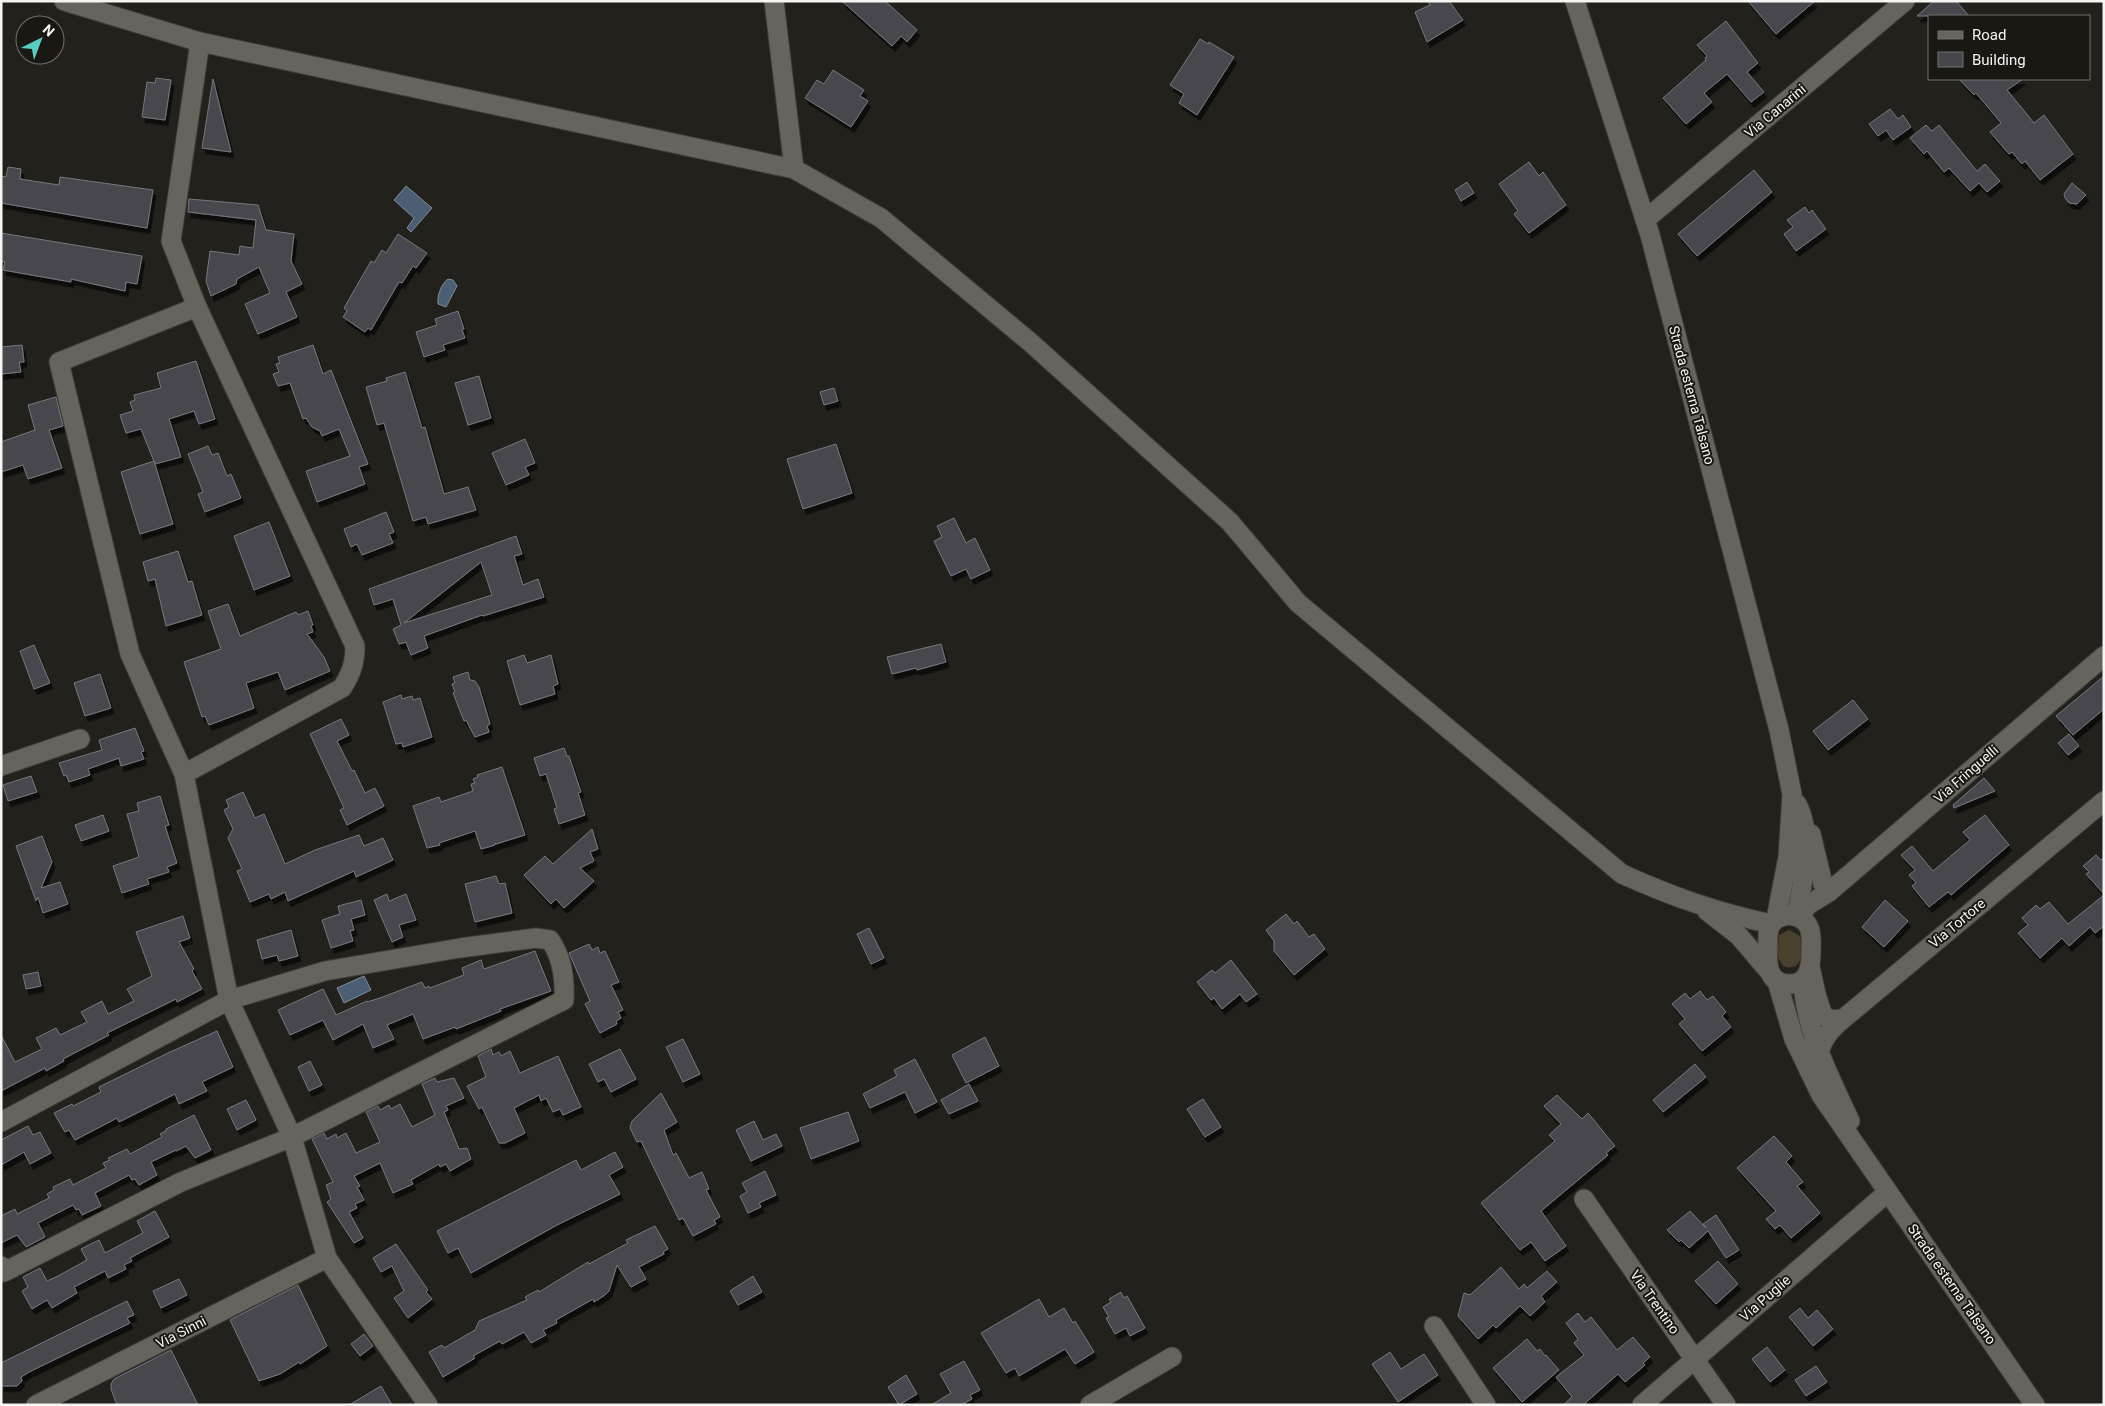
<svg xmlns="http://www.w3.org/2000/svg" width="2105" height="1406" font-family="Roboto,sans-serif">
<defs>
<filter id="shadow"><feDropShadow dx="3" dy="5.5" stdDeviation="0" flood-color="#0009"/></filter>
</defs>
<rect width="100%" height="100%" fill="#23211b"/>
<path fill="#48412d" d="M1789 930 1799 935C1805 948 1803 974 1783 966L1777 956 1779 935Z"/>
<g fill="#4c5e74" stroke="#7f8b9a">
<path d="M406 186 432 208 411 232 407 228 414 218 394 200Z"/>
<path d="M448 279 453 280 457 286 446 307 438 304C437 296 441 284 448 279Z"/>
<path d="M364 976 371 990 344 1003 337 988Z"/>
</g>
<g fill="#47464d" stroke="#78777e" fill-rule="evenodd" filter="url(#shadow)">
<path d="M842 1H885L917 30 907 42 901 36 892 46Z"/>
<path d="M1428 1H1449L1463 20 1427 42 1415 12 1430 5Z"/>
<path d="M1748 1H1815L1776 34Z"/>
<path d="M1934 1H1956L1969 16H1917Z"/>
<path d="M1726 21 1758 63 1747 72 1764 92 1751 102 1727 74 1704 93 1712 102 1686 124 1663 98 1706 60 1705 58 1707 56 1697 45Z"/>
<path d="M1200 39 1208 44 1209 42 1234 57 1197 115 1179 103 1184 94 1170 85Z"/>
<path d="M833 70 864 90 860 96 868 101 851 127 805 98 817 80 824 84Z"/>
<path d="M156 78 171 80 165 120 142 117 147 82 155 83Z"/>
<path d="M213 79 231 152 202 148Z"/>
<path d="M1959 79H2023L2007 90 2034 123 2044 115 2073 154 2040 180 2025 161 2022 164 2012 152 2009 154 1990 132 2001 123 1976 93 1974 95Z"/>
<path d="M1890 109 1898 119 1903 115 1911 127 1893 140 1886 130 1878 136 1869 124Z"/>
<path d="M1926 125 1932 131 1939 125 1977 171 1985 164 2000 181 1987 192 1979 183 1970 191 1949 168 1944 172 1927 151 1924 154 1910 138Z"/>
<path d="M1529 162 1539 176 1543 172 1566 205 1529 233 1514 214 1518 211 1499 184Z"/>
<path d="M8 167 21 169 20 179 59 185 60 177 153 190 147 228 1 203V176L6 177Z"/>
<path d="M1754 170 1772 192 1697 256 1678 234Z"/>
<path d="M1467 182 1474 193 1461 201 1455 190Z"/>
<path d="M2072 183 2086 195 2077 204 2069 203 2065 198 2064 194Z"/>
<path d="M189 199 258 205 266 230 294 234 291 261 302 284 286 292 297 317 258 334 245 304 270 293 259 267 237 279 236 284 211 296 206 281 210 251 239 255 240 246 253 248 256 220 188 212Z"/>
<path d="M1805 207 1809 213 1812 210 1826 229 1796 251 1784 234 1793 227 1787 220Z"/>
<path d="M1 233 142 256 137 284 126 282 125 291 71 279V282L3 270 5 262 1 261Z"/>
<path d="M398 234 427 253 416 268 413 266 402 283 399 282 371 330 368 328 365 332 343 317 347 311 344 308 371 261 374 263 382 250 386 253Z"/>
<path d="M458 311 464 329 462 330 465 338 443 345 445 350 424 357 416 332 437 325 435 319Z"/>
<path d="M22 345 24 362H19L21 372 1 374V347Z"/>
<path d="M313 345 323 374 331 370 368 464 359 467 365 484 317 502 306 471 350 456 339 429 322 436 320 431 312 427 306 418 303 419 290 383 278 386 273 374 279 372 276 364 280 363 278 357Z"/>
<path d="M196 361 215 419 199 424 194 411 169 419 181 457 155 464 141 429 126 433 120 415 133 411 130 402 135 400 134 395 161 388 157 373Z"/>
<path d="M405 372 422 428 425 427 444 494 468 487 476 510 428 524 426 517 413 521 384 423 377 425 366 387 387 381 386 378Z"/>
<path d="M479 376 491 418 468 425 455 383Z"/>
<path d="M834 388 838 401 824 405 820 392Z"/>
<path d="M56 397 63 426 49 430 62 468 28 479 23 465 1 472V442L35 430 28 405Z"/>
<path d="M525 439 535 463 525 467 529 475 506 485 492 453Z"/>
<path d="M836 444 852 493 803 509 787 459Z"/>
<path d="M208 446 212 455 218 453 227 476 231 474 241 498 205 512 198 494 203 492 188 454Z"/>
<path d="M154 461 173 524 140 534 121 472Z"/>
<path d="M386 512 394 532 389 534 393 543 362 555 357 544 351 547 344 529Z"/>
<path d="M954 518 966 543 975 538 990 570 971 579 966 569 951 576 934 541 942 537 937 526Z"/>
<path d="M269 522 290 576 254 590 234 536Z"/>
<path d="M516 536 522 554 514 556 523 585 538 579 544 597 483 616 482 615 424 636 428 648 411 655 406 642 399 644 393 629 401 625 393 599 374 605 369 589ZM481 562 492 595 404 623Z"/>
<path d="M178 551 188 582 192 581 202 615 166 626 155 579 148 581 143 562Z"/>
<path d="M228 604 240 636 296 612 298 615 308 611 313 625 311 626 313 632 307 634 324 657 330 671 285 690 278 672 246 683 254 708 209 725 205 716 202 717 184 662 221 649 208 611Z"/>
<path d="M941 644 946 662 917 670 916 668 892 674 887 657Z"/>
<path d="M34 645 50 683 34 689 20 651Z"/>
<path d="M524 655 527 663 551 655 558 684 553 686 555 694 520 705 507 661Z"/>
<path d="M468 672 470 680 475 681 479 687 490 724 487 726 489 732 475 737 466 720 464 721 453 693 455 692 452 684 455 683 453 677Z"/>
<path d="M100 674 111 708 85 716 74 683Z"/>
<path d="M2104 676V709L2073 735 2056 716Z"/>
<path d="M401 695 402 699 412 696 413 700 420 698 432 737 403 747 402 743 396 744 383 702Z"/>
<path d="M1853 700 1868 719 1828 750 1813 731Z"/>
<path d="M341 719 349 735 337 741 352 771 354 770 365 793 375 788 384 806 347 825 340 810 344 808 310 734Z"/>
<path d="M135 728 144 751 141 752 144 759 121 766 119 758 88 769 90 775 69 782 66 775 64 776 59 763 102 750 99 740Z"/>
<path d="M2069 734 2079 746 2068 755 2058 743Z"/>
<path d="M564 748 567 756H569L581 792 578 793 585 815 559 824 554 809 557 808 546 774 540 776 534 758Z"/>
<path d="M502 767 525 835 496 844 495 843V845L481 849 475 831 439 843 440 845 427 848 413 806 439 797 441 802 473 791 471 784 475 783 473 779 478 777 477 775Z"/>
<path d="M31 776 37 792 8 801 3 785Z"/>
<path d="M1984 778 1995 791 1954 808 1953 805Z"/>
<path d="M243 792 255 818 264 814 285 864 315 850 359 835 364 846 383 838 393 860 356 877 354 871 288 901 285 892 271 899 269 894 250 902 237 871 242 869 228 838 233 829 224 810 229 807 226 800Z"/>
<path d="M160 796 169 825 165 826 177 863 167 867 169 872 147 879 149 884 122 893 113 866 139 857 127 814 139 811 137 803Z"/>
<path d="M103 815 109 831 81 841 75 825Z"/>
<path d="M1985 815 2009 845 1951 895 1948 892 1929 907 1912 886 1916 883 1909 875 1915 870 1901 855 1912 846 1933 871 1970 840 1963 832Z"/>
<path d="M592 829 598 849 590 852 594 861 580 868 594 881 564 908 556 899 551 904 524 875 545 856 553 864Z"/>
<path d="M42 836 52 862 41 888 60 882 68 904 43 913 38 897 36 901 16 846Z"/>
<path d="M2096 855 2101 860 2104 858V894L2086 874 2089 872 2083 866Z"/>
<path d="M496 876 499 884 505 883 512 913 475 922 465 884Z"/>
<path d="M387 894 389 901 406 894 416 920 399 925 403 937 392 942 374 900Z"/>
<path d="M2104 895V926L2095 933 2090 927 2069 946 2062 938 2040 958 2018 933 2028 925 2022 918 2036 905 2040 909 2049 902 2068 924Z"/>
<path d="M361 900 365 915 351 919 354 930 350 931 353 941 331 948 322 920 340 914 338 906Z"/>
<path d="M1885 900 1908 921 1884 947 1862 927Z"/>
<path d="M1286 914 1294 924 1297 921 1309 937 1314 934 1325 949 1294 975 1274 951V941L1266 930Z"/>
<path d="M183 916 190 938 179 942 194 969 192 971 202 989 177 1002 176 999 107 1033 109 1035 63 1059 64 1061 46 1071 45 1068 1 1091V1035L15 1062 42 1049 36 1038 56 1028 60 1035 87 1022 81 1012 102 1001 108 1014 134 1001 127 989 152 976 136 932Z"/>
<path d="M869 928 884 958 871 964 857 934Z"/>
<path d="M291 930 298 956 279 961 277 955 262 959 257 940Z"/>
<path d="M589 944 592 950 598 947 600 953 605 951 619 982 611 985 623 1010 618 1012 621 1018 616 1021 617 1024 600 1033 585 1004 590 1001 569 953Z"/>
<path d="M535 951 551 991 500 1009 501 1011 456 1029 455 1027 423 1039 413 1014 387 1025 394 1039 373 1048 363 1024 333 1040 323 1020 290 1035 278 1010 323 989 336 1015 367 1001V1002L380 998 422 982 425 988 429 986 430 988 464 975 462 968 481 960 484 969Z"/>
<path d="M1231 960 1257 994 1246 1002 1240 994 1222 1009 1214 998 1211 1000 1197 982 1212 970 1215 973Z"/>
<path d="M38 972 41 986 26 989 23 975Z"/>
<path d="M1700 991 1707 1000 1713 996 1726 1012 1722 1016 1731 1027 1702 1051 1679 1024 1685 1019 1672 1004 1685 993 1690 999Z"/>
<path d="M217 1031 233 1067 202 1082 207 1091 179 1104 175 1094 119 1122 117 1118 75 1140 69 1130 65 1132 54 1113 72 1104 73 1106 101 1092 99 1087 168 1053Z"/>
<path d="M985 1037 999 1066 966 1083 952 1055Z"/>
<path d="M683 1039 700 1074 683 1082 666 1047Z"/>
<path d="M491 1049 493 1055 499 1052 501 1056 510 1051 520 1073 558 1056 581 1107 563 1115 560 1109 553 1112 546 1098 541 1101 539 1095 514 1108 525 1133 505 1143H499L482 1107 479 1109 467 1086 486 1077 478 1056Z"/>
<path d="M620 1049 636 1079 611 1092 604 1079 598 1082 589 1064Z"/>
<path d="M915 1059 937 1102 915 1113 905 1092 870 1108 863 1094 897 1076 894 1070Z"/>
<path d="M310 1061 322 1085 309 1091 298 1067Z"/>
<path d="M1695 1064 1706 1077 1663 1112 1653 1100Z"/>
<path d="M435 1078 437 1082 454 1078 464 1098 446 1106 448 1110 444 1112 459 1149 467 1148 471 1159 450 1171 446 1164 440 1167 439 1164 411 1180 413 1184 393 1193 380 1163 354 1176 360 1186 357 1187 364 1200 355 1204 357 1208 349 1212 363 1238 354 1243 327 1202 331 1199 326 1185 333 1182 312 1139 324 1133 327 1139 336 1134 337 1138 346 1133 356 1153 380 1142 366 1112 378 1106 380 1110 389 1105 391 1109 400 1104 412 1127 435 1115 422 1084Z"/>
<path d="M969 1084 978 1101 949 1114 941 1100Z"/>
<path d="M661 1093 677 1122 664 1130 673 1155 676 1153 689 1178 702 1172 709 1189 706 1190 720 1217 714 1220 716 1224 693 1236 683 1218 679 1220 641 1141 637 1142 630 1128 632 1121Z"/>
<path d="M1557 1095 1582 1119 1588 1113 1615 1146 1606 1153 1608 1155 1541 1211 1566 1246 1545 1261 1531 1242 1520 1250 1481 1203 1555 1141 1549 1135 1561 1124 1544 1106Z"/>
<path d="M1203 1099 1221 1127 1205 1137 1187 1109Z"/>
<path d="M246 1100 256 1120 237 1130 227 1109Z"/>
<path d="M848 1112 859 1141 811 1159 800 1128Z"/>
<path d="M194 1115 211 1150 195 1158 186 1146 176 1151V1150L151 1162 157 1175 139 1185 135 1179 132 1180 129 1175 95 1193 101 1206 82 1215 79 1209 76 1210 73 1205 38 1223 45 1237 26 1247 17 1235 1 1243V1216L15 1209 17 1214 49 1198 47 1194 54 1190 53 1187 70 1179 73 1185 106 1168 103 1163 110 1160 108 1158 127 1149 130 1154 162 1137 160 1134 166 1131V1129Z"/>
<path d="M754 1121 763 1140 776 1134 782 1146 751 1161 736 1130Z"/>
<path d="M28 1126 33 1135 40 1132 51 1153 30 1164 24 1152 1 1165V1140Z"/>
<path d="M1774 1136 1792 1156 1786 1162 1803 1182 1797 1186 1820 1213 1791 1238 1780 1225 1775 1229 1766 1219 1776 1211 1737 1168Z"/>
<path d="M615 1152 623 1167 609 1175 620 1194 557 1225 471 1273 458 1248 448 1253 437 1231 576 1160 581 1170Z"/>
<path d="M765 1171 776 1195 759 1203 761 1207 748 1213 740 1196 747 1192 742 1183Z"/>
<path d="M155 1211 169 1237 130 1258 132 1261 124 1265 126 1269 108 1278 105 1271 74 1287 77 1293 52 1308 47 1300 32 1309 22 1291 28 1287 23 1277 40 1268 47 1281 58 1276 87 1260 81 1249 99 1240 105 1253 143 1233 137 1221Z"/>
<path d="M1690 1211 1706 1228 1703 1224 1716 1215 1739 1250 1726 1258 1708 1231 1689 1248 1681 1240 1679 1242 1667 1230Z"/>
<path d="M655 1226 668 1249 663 1252 664 1254 639 1267 646 1279 631 1287 617 1265 609 1291 605 1295 594 1302 593 1299 556 1320 557 1323 543 1330 546 1335 531 1343 524 1332 502 1344 500 1341 473 1356 475 1358 443 1377 429 1352 442 1345 444 1348 475 1330 479 1321 527 1300 525 1297 538 1290 539 1292 588 1262 589 1264 628 1243 626 1240Z"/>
<path d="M396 1244 428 1290 426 1292 432 1299 408 1318 394 1298 404 1291 392 1266 381 1272 373 1258Z"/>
<path d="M1718 1261 1738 1284 1716 1304 1695 1281Z"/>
<path d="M1501 1267 1519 1289 1524 1284 1527 1288 1547 1271 1557 1282 1541 1296 1545 1302 1530 1316 1520 1306 1496 1328 1493 1325 1478 1339 1458 1316 1464 1293 1470 1295Z"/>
<path d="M753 1276 762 1292 738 1305 730 1291Z"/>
<path d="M179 1279 187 1295 161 1308 153 1291Z"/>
<path d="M298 1285 327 1346 300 1364 299 1362 280 1374 259 1381 230 1320Z"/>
<path d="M1121 1292 1124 1298 1127 1296 1145 1328 1130 1336 1126 1328 1115 1334 1106 1318 1109 1317 1103 1307 1111 1302 1109 1299Z"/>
<path d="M1039 1299 1049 1317 1064 1308 1073 1323 1075 1321 1094 1352 1075 1364 1065 1349 1019 1376 1015 1368 1006 1373 981 1333Z"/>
<path d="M127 1301 134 1315 127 1318 130 1323 29 1372 21 1377 22 1381 17 1386H1V1363Z"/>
<path d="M1800 1308 1808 1318 1817 1310 1833 1329 1813 1346 1789 1317Z"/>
<path d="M1578 1313 1585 1322 1591 1317 1617 1350 1633 1337 1650 1357 1643 1363 1645 1365 1625 1382 1618 1374 1583 1405H1563L1572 1397 1556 1377 1584 1355 1574 1343 1578 1339 1566 1323Z"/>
<path d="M364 1334 373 1346 360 1356 351 1344Z"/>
<path d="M1527 1339 1537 1351 1540 1349 1545 1356 1546 1355 1559 1370 1522 1402 1493 1368Z"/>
<path d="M1767 1347 1785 1370 1770 1382 1752 1359Z"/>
<path d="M171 1350 198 1405H117L111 1389V1384L114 1379Z"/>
<path d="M1390 1352 1401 1369 1424 1354 1438 1375 1398 1402 1372 1364Z"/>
<path d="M964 1361 980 1390 970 1395 972 1399 961 1405H931L951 1393 940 1374Z"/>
<path d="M1816 1366 1827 1382 1806 1396 1795 1380Z"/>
<path d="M906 1375 917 1394 899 1405 888 1387Z"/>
<path d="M381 1386 392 1405H349Z"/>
</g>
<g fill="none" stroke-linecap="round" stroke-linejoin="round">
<g stroke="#3f3e3a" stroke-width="21">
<g id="minor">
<path d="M64 1 200 42 794 169 881 218 1030 342 1230 522 1298 603 1622 874C1673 897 1716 912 1771 924"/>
<path d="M774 1 794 169"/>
<path d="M1575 1 1650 235 1779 730 1792 794 1788 857 1776 919"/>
<path d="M1645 220 1905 1"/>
<path d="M197 307 59 362 130 654 184 774 229 1000 292 1137 327 1258 428 1405"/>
<path d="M1 766 80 739"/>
<path d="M184 774 342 688C351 674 355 663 355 646L197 307 171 241 200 42"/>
<path d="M1811 834 1823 884 1829 892"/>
<path d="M1707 911 1739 936 1768 970"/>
<path d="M1789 915C1812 918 1812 933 1811 952 1811 968 1808 985 1788 984 1766 983 1767 961 1768 945 1768 937 1767 930 1772 923 1776 918 1782 916 1789 915Z"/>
<path d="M1797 916C1802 881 1814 837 1797 804"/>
<path d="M1799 917 1808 905 1829 892 2104 656"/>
<path d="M1811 971 1816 994 1823 1016 1832 1020 1843 1019"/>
<path d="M1803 980C1805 1030 1829 1076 1850 1121"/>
<path d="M1777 981 1794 1039 1821 1095 2035 1405"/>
<path d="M1819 1052C1823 1038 1831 1029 1843 1019L2104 801"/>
<path d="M1 1122 229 1000 325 971 460 948 536 938 550 940C562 957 565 980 564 1000L292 1137 181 1182 4 1272 1 1266"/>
<path d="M1584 1199 1726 1405"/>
<path d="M1434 1326 1486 1405"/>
<path d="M36 1405 327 1258"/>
<path d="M1090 1405 1172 1357"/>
<path d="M1642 1405 1888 1192"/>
</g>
</g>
<use href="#minor" stroke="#67645e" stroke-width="19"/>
</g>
<g text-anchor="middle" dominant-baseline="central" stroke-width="4" stroke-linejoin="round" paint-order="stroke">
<g font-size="14" fill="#f6f5f1" stroke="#1a1812">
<text transform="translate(1775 111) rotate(-40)">Via Canarini</text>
<text transform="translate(1692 395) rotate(75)">Strada esterna Talsano</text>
<text transform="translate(1966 774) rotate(-41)">Via Fringuelli</text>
<text transform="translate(1957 923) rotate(-40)">Via Tortore</text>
<text transform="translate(1952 1284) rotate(55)">Strada esterna Talsano</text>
<text transform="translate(1765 1298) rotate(-41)">Via Puglie</text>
<text transform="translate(1655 1302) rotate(55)">Via Trentino</text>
<text transform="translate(181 1332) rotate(-27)">Via Sinni</text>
</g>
</g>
<rect width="2105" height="1406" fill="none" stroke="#f6f5f1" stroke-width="5"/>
<rect x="1928" y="15" width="162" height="65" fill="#1a1812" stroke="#72706b"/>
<rect x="1938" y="31" width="25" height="8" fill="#67645e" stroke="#72706b"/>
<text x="1972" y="40" font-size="15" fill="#f6f5f1">Road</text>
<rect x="1938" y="52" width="25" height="15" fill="#47464d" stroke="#72706b"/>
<text x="1972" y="65" font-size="15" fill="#f6f5f1">Building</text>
<g transform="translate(40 40) rotate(42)"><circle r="24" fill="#1a1812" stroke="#72706b"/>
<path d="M0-4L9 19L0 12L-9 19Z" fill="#57cec1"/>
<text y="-8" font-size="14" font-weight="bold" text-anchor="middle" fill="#f6f5f1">N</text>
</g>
</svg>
